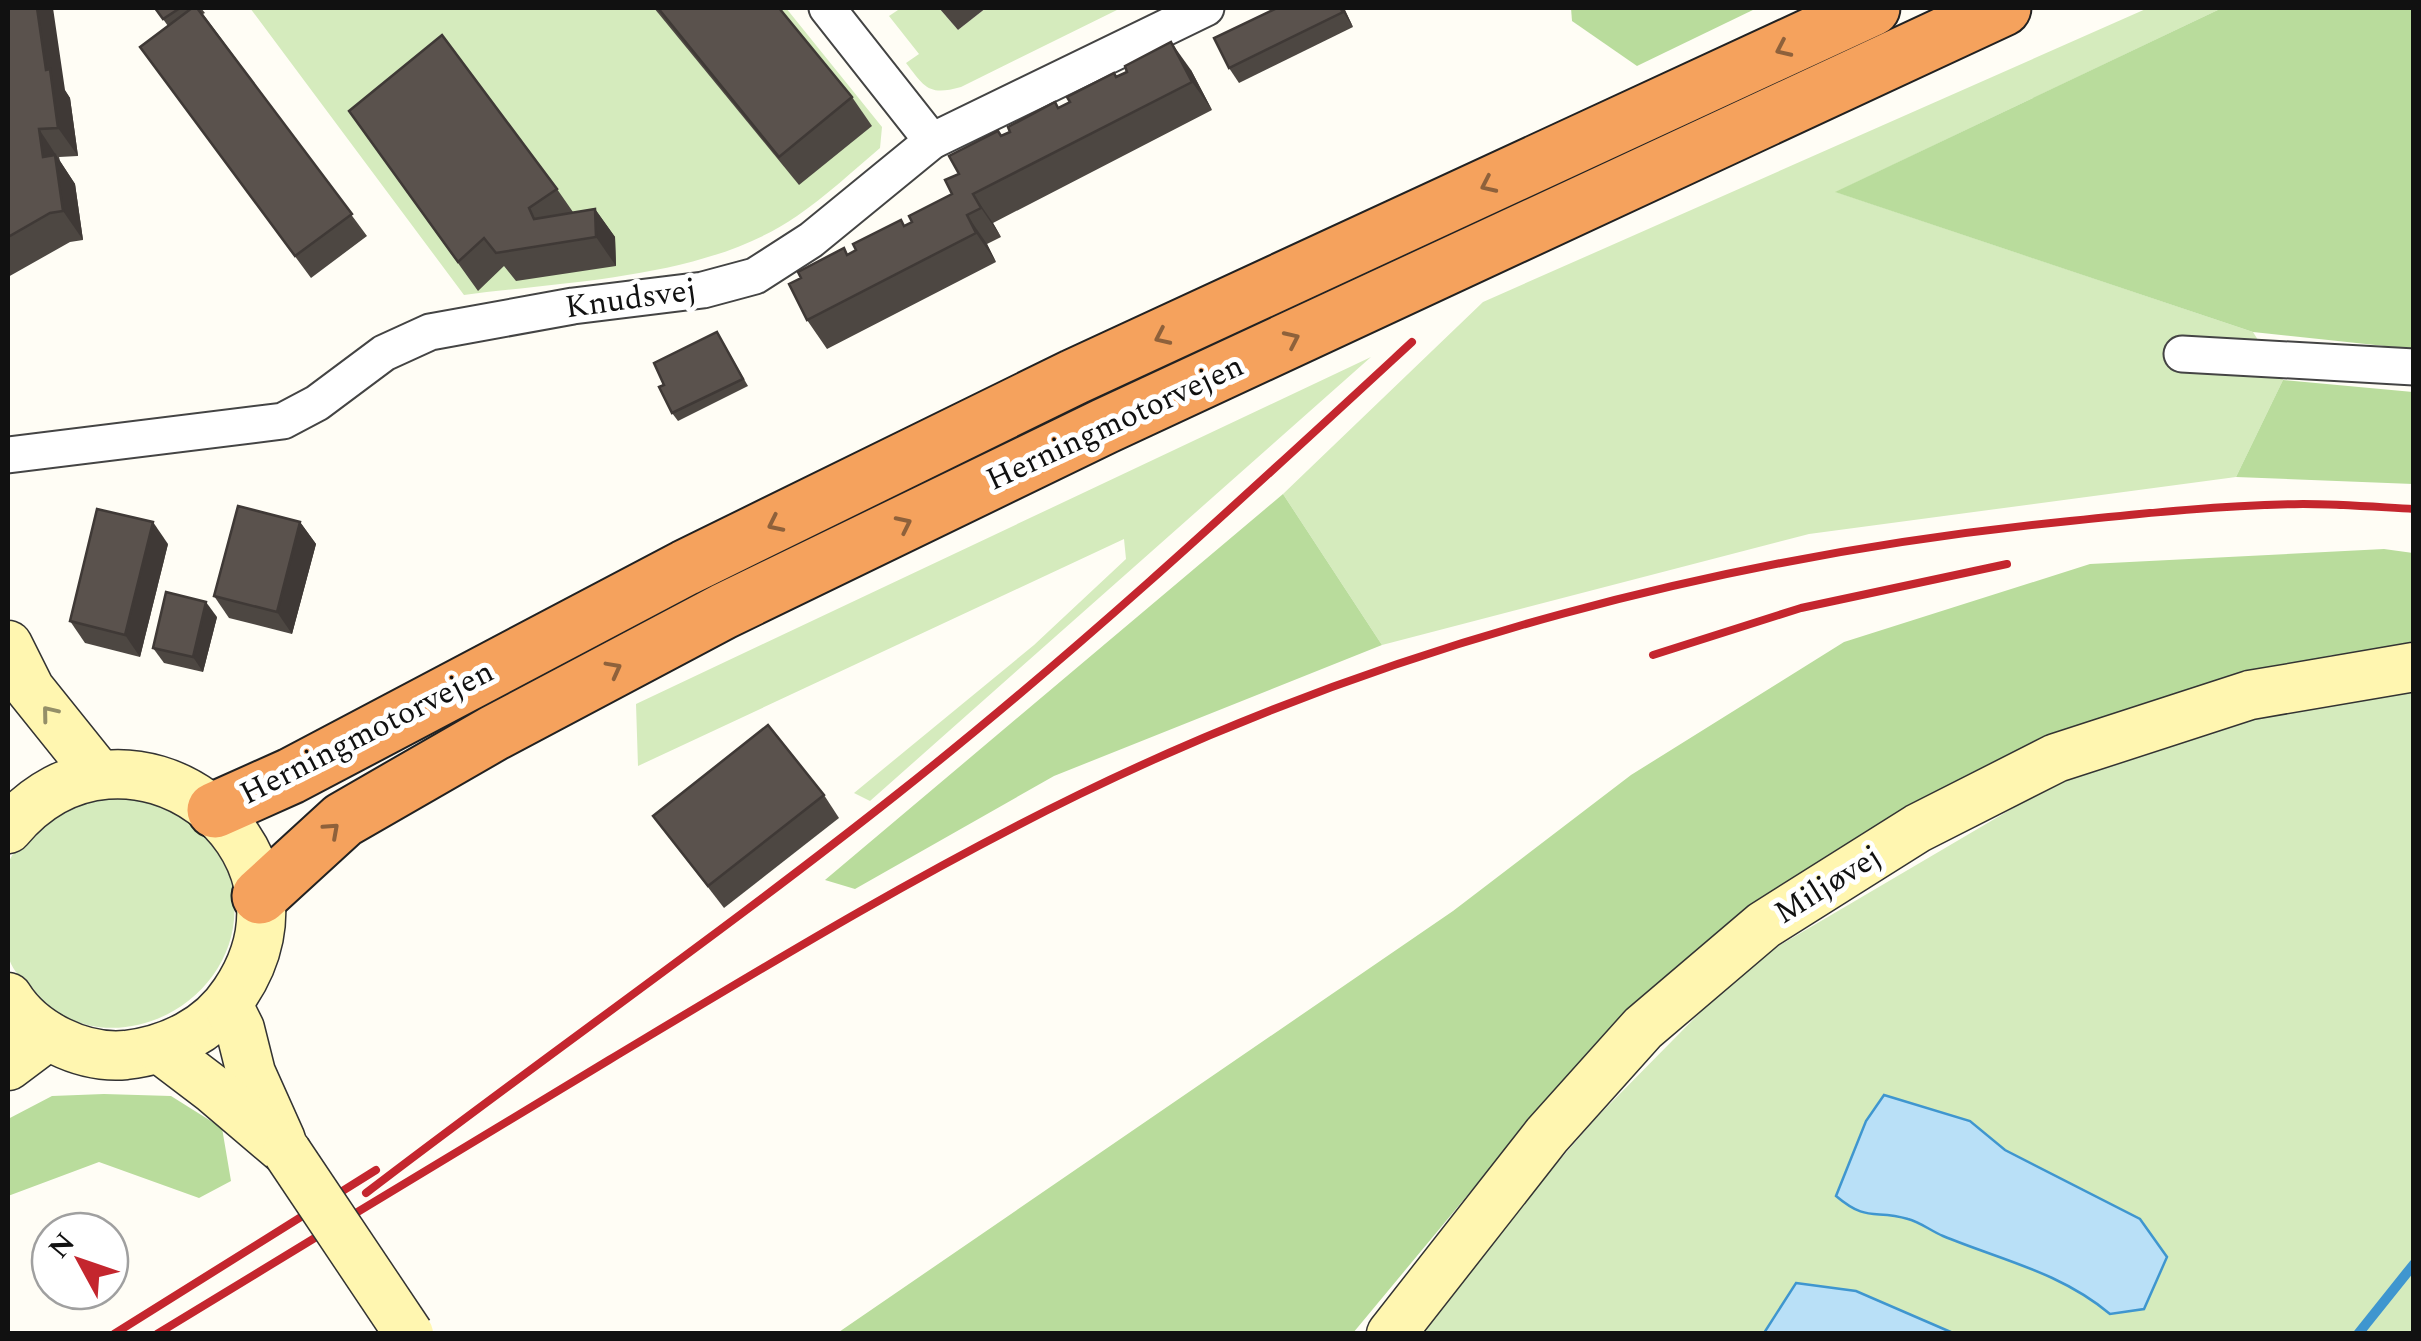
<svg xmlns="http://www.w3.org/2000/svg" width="2421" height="1341" font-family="Spectral,serif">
<rect width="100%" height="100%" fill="#fffdf5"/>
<g fill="#d5ebbd">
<path d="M250 8H786L882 127 880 148C853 171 826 196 797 216 708 278 570 281 464 295Z"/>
<path d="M901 8H939L958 30 986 8H1121L961 87C929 96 925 88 906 63L919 54 889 16Z"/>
<path d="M2148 8H2222L1836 192 2253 332 2283 380 2236 477 1809 534 1382 645 1283 494 1483 302Z"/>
<path d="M1371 357 870 801 854 793 1034 645 1126 559 1124 539 638 766 636 704Z"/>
<path d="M2413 686V1333H1953L1856 1291 1764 1333 1409 1334 1596 1118 1748 964 2078 770 2338 690Z"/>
<path d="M104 789C124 795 178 806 192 816 210 829 223 854 229 874 266 993 108 1084 28 987 19 976 11 968 8 955V863L24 833Z"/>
</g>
<g fill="#b9dc9c">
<path d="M1571 8H1757L1637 66 1572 21Z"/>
<path d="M2222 8H2413V349L2253 332 1835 192Z"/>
<path d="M2283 380 2413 392V484L2236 477Z"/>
<path d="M1283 494 1382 645 1054 776 855 889 825 880Z"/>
<path d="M2384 549 2413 553V657L2332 655 2044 737 1718 935 1559 1085 1353 1333 836 1334 1453 911 1631 775 1844 642 2090 564Z"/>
<path d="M104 1094 171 1096 222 1128 231 1181 199 1198 99 1162 8 1196V1119L52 1096Z"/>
</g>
<g fill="#b9e0f7" stroke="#3f96cf" stroke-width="2.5">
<path d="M1884 1095 1970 1121 2005 1150 2140 1219 2167 1257 2144 1309 2110 1314C2060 1272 2001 1260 1943 1236 1931 1231 1920 1222 1908 1219 1874 1209 1868 1223 1836 1196L1866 1121Z"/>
<path d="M1796 1283 1856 1291 1953 1333H1764Z"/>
</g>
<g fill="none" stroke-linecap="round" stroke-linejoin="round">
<path stroke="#3f96cf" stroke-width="10" d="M2358 1334 2414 1264"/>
<g stroke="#444" stroke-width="39">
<g id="street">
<path d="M827 8 932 141"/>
<path d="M2182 354 2414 367"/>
<path d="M8 455 283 421 317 403 384 353 430 332 573 306 703 290 755 276 811 240 932 141 1206 8"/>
</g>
</g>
<g stroke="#333" stroke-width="51">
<g id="secondary">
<path d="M8 645 30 689 99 775"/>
<path d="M8 829C125 689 335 844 235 993 211 1030 169 1050 126 1055 82 1059 31 1034 8 997"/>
<path d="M228 1005 240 1029 251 1073 281 1140"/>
<path d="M160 1049 214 1090 287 1152"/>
<path d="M8 1066 48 1036"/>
<path d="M1391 1334 1547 1135 1643 1028 1764 925 1918 828 2056 758 2250 695 2414 667"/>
</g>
</g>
<g stroke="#222" stroke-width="59">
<g id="highway">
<path d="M215 810 291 776 685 568 1074 377 1872 8"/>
<path d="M260 896 343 820 494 733 724 611 1105 426 2003 8"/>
</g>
</g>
<use href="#street" stroke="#fff" stroke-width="35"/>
<use href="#secondary" stroke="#fff6b0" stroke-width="48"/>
<use href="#highway" stroke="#f5a25d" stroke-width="55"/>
<g stroke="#c4262e" stroke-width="8">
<path d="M1653 655 1801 608 2007 564"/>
<path d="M366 1193C541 1059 723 932 896 795 1076 653 1244 497 1412 342"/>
<path d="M114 1334 376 1170"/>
<path d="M157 1334C307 1242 459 1151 609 1060 764 967 918 873 1080 794 1391 643 1727 555 2070 521 2147 513 2226 505 2303 504 2340 504 2377 507 2414 509"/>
</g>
<g stroke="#333" stroke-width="51" stroke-linecap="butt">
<path id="secondary-bridge" d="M287 1152 409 1334"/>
</g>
<use href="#secondary-bridge" stroke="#fff6b0" stroke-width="48"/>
</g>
<g fill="#4d4742">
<path d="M8 8 70 98 78 156 59 157 60 161 75 184 83 240 70 242 8 277Z"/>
<path d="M155 8H201L205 13 203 14 367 236 311 278 140 47 168 26Z"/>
<path d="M654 8H779L852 97 872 126 799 185Z"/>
<path d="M939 8H986L958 30Z"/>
<path d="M1344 8 1353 27 1239 83 1229 68Z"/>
<path d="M1191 70 1212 110 993 223 1001 237 987 244 996 262 827 349 807 320 801 278 844 248 848 255 912 222 952 194 959 174 1002 136 1055 102 1059 108 1117 77Z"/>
<path d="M349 111 557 189 573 212 595 209 615 237 616 266 516 281 504 266 478 291Z"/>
<path d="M717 332 748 386 678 421 672 413Z"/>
<path d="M300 522 316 544 292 634 229 618 214 596Z"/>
<path d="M168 544 140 657 85 643 70 621Z"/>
<path d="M217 617 203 672 164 663 153 648Z"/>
<path d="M824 795 839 818 724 908 653 816Z"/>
</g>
<g fill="#3f3936">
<path d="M37 8H53L65 90 70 98 78 156 58 128 46 70Z"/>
<path d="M1340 8H1344L1353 27 1343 12Z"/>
<path d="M1171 42 1191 70 1212 110 1192 82Z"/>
<path d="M39 129 75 184 83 240 63 211 43 157Z"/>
<path d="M973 194 993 223 1001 237 981 208Z"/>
<path d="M595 209 615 237 616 266 596 237Z"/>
<path d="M967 215 987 244 996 262 976 233Z"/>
<path d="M153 522 168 544 140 657 125 635Z"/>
<path d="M300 522 316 544 292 634 277 612Z"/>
<path d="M206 602 217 617 203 672 193 657Z"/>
</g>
<g fill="#5a524d" stroke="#3f3936" stroke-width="2.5">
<path d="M8 8H37L46 70 50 69 58 128 39 129 43 157 55 155 63 211 50 213 8 237Z"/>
<path d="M155 8H180L163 19Z"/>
<path d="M192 8H197L352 214 295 256 140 47Z"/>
<path d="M658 8H779L852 97 779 157Z"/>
<path d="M1277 8H1340L1343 12 1229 68 1214 38Z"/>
<path d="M442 35 557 189 529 208 534 219 595 209 596 237 496 253 484 238 458 262 349 111Z"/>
<path d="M1171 42 1192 82 973 194 981 208 967 215 976 233 807 320 789 284 801 278 798 272 844 248 847 255 856 250 853 244 901 220 904 226 912 222 909 216 952 194 945 180 959 174 949 156 998 131 1001 136 1010 132 1008 127 1055 102 1058 108 1070 102 1067 97 1114 73 1116 77 1127 72 1125 66Z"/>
<path d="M717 332 743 379 672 413 659 387 664 385 654 363Z"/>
<path d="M238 506 300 522 277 612 214 596Z"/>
<path d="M97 509 153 522 125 635 70 621Z"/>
<path d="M166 592 206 602 193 657 153 648Z"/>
<path d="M768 725 824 795 708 886 653 816Z"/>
</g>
<defs><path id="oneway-chevron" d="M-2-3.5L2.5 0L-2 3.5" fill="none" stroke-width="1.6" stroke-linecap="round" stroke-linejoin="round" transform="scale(2.5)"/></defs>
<g stroke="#8e613b">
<use href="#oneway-chevron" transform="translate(1783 49) rotate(155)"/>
<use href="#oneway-chevron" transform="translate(1488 185) rotate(155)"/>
<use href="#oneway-chevron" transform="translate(1162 337) rotate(155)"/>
<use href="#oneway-chevron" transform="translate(1292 339) rotate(-25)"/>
<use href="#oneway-chevron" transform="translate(775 524) rotate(154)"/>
<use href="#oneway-chevron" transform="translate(904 524) rotate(-26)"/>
<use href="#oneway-chevron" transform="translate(614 669) rotate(-28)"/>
<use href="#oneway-chevron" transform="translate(332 830) rotate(-42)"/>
</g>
<use stroke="#948f68" href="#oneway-chevron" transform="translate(49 713) rotate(-129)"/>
<g text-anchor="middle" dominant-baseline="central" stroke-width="10" stroke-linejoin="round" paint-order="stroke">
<g font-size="32" fill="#111" stroke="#fff">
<text transform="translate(631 299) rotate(-8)">Knudsvej</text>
<text transform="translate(1115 423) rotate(-25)">Herningmotorvejen</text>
<text transform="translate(367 733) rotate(-27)">Herningmotorvejen</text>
<text transform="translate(1828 885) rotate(-32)">Miljøvej</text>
</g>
</g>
<rect width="2421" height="1341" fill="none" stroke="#111111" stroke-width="20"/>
<g transform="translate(80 1261) rotate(310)"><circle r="48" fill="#ffffff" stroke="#a0a0a0" stroke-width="2.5"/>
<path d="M0-8L18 38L0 25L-18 38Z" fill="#c4262e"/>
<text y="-15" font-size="28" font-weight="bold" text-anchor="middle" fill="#111111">N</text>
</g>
</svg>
